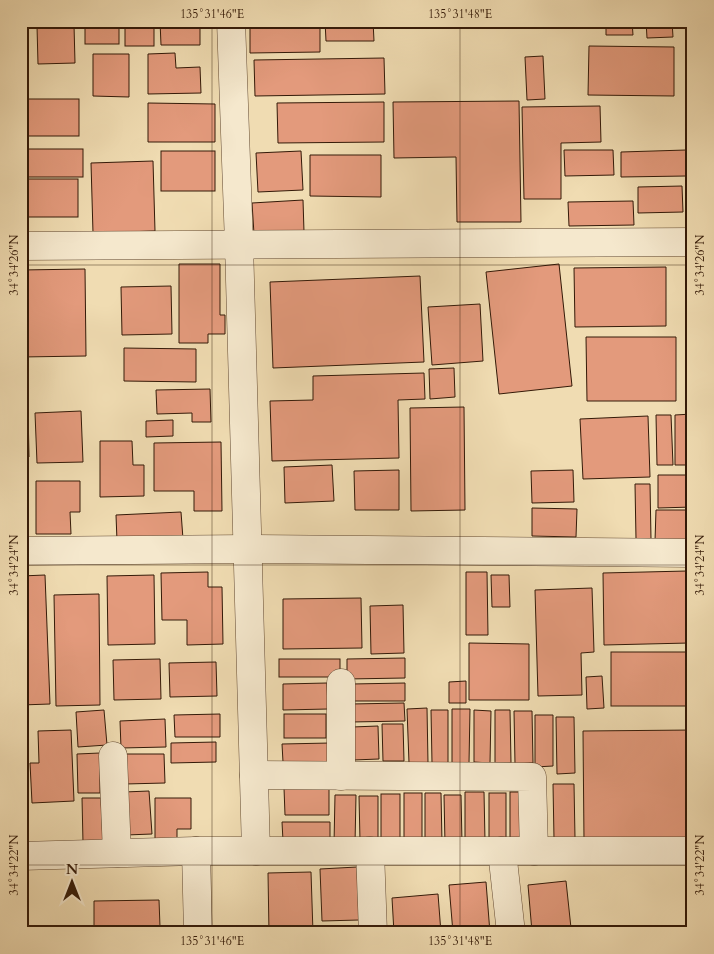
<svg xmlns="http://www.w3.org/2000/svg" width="714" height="954" font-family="Cardo,serif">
<rect width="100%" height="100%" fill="#f0dcb2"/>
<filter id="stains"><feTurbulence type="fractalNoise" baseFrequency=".004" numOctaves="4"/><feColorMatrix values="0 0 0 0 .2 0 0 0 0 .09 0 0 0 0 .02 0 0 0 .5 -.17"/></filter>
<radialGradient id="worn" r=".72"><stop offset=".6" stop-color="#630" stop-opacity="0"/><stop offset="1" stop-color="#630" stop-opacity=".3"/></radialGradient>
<g fill="#e39a7c" stroke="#341a08">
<rect x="85" y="21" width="34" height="23"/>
<rect x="125" y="21" width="29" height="25"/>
<path d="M160 21H200V45H161Z"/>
<path d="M325 21H373L374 41H326Z"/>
<path d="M606 21H632L633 35H606Z"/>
<path d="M646 21H672L673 37 647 38Z"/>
<path d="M74 25 75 63 38 64 37 26Z"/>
<path d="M250 26H320V52L250 53Z"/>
<path d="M589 46 674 47V96L588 95Z"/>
<path d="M175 53 176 68 200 67 201 93 148 94V54Z"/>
<path d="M93 54H129V97L93 96Z"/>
<path d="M543 56 545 99 527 100 525 57Z"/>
<path d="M384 58 385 94 255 96 254 60Z"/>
<rect x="21" y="99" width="58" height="37"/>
<path d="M519 101 521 222H457L456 157 394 158 393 102Z"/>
<path d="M384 102V142L278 143 277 103Z"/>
<path d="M148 103 215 104V142H148Z"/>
<path d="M600 106 601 142 561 143V199H524L522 107Z"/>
<rect x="21" y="149" width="62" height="28"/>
<path d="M564 150H613L614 175 565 176Z"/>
<path d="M686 150V176L621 177V152Z"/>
<rect x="161" y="151" width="54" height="40"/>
<path d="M301 151 303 190 258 192 256 153Z"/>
<path d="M310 155H381V197L310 196Z"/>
<path d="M153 161 155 231 93 233 91 163Z"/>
<rect x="21" y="179" width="57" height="38"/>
<path d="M682 186 683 212 638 213V187Z"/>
<path d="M303 200 304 232 254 234 252 203Z"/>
<path d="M633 201 634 225 569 226 568 202Z"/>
<path d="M179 264H220V315H225V334H208V343H179Z"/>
<path d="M559 264 572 386 499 394 486 272Z"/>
<path d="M666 267V326L575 327 574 268Z"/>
<path d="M85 269 86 356 21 357V270Z"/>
<path d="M420 276 424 362 273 368 270 282Z"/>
<path d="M171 286 172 334 122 335 121 287Z"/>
<path d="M480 304 483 361 432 365 428 307Z"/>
<path d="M586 337H676V401H587Z"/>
<path d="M124 348 196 349V382L124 381Z"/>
<path d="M454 368 455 397 430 399 429 369Z"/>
<path d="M424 373 425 399 398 400 399 458 272 461 270 401 313 400V376Z"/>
<path d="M210 389 211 422H192V413L157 414 156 390Z"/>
<path d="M464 407 465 510 411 511 410 408Z"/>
<path d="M21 410H28L29 457H21Z"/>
<path d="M81 411 83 462 37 463 35 413Z"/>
<path d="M692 414V465H675V415Z"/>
<path d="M656 415H671L673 465H657Z"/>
<path d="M648 416 650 477 583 479 580 419Z"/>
<path d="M173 420V436L146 437V421Z"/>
<path d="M100 441H132L133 465H144V496L100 497Z"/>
<path d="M221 442 222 511H194V491H154V443Z"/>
<path d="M332 465 334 501 285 503 284 467Z"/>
<path d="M399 470V510H355L354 471Z"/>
<path d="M573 470 574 502 532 503 531 471Z"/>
<path d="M658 475H693V507L658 508Z"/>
<path d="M36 481H80V512H70L71 534H36Z"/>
<path d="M635 484H650L651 539H636Z"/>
<path d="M532 508 577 509 576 537 532 536Z"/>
<path d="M656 510H693V541H655Z"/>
<path d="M181 512 183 539 117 541 116 515Z"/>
<path d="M687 571 689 643 604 645 603 573Z"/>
<path d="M208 572V587H222L223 644 187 645V620H162L161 573Z"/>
<path d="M466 572H487L488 635H466Z"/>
<path d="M45 575 50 704 21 705V576Z"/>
<path d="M154 575 155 644 108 645 107 576Z"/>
<path d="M491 575H509L510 607H492Z"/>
<path d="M592 588 594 652 581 653 582 695 538 696 535 590Z"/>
<path d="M99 594 100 705 56 706 54 595Z"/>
<path d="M361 598 362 648 283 649V599Z"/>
<path d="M403 605 404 653 371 654 370 606Z"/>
<path d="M469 643 529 644V700H469Z"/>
<rect x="611" y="652" width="82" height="54"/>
<path d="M405 658V678L347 679V659Z"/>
<path d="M160 659 161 699 114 700 113 660Z"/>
<rect x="279" y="659" width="61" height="18"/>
<path d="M216 662 217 696 170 697 169 663Z"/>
<path d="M602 676 604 708 587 709 586 677Z"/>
<path d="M466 681V703H449V682Z"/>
<path d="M327 683 328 709 283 710V684Z"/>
<path d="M405 683V701H352V684Z"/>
<path d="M404 703 405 721 351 722V704Z"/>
<path d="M427 708 428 763H409L407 709Z"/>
<path d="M452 709H470L469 763H452Z"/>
<path d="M104 710 107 745 78 747 76 712Z"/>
<path d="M431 710H448V763H432Z"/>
<path d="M474 710 491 711 490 763 474 762Z"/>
<path d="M495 710H510L511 763H495Z"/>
<path d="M514 711H532L533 763 515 764Z"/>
<path d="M220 714V737H175L174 715Z"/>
<rect x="284" y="714" width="42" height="24"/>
<path d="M535 715H553V766L535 767Z"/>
<path d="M21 716H25L26 838H21Z"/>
<path d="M556 717H574L575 773 557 774Z"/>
<path d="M165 719 166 747 121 748 120 721Z"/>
<path d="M382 724H403L404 761H383Z"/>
<path d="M378 726 379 759 353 760 352 727Z"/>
<path d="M71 730 74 801 32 803 30 763H39L38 731Z"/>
<path d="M693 730V840L584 841 583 731Z"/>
<path d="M216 742V762L171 763V743Z"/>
<path d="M330 743V762H283L282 744Z"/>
<path d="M100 753V793H78L77 754Z"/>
<path d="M125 754H164L165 783 125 784Z"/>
<path d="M553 784H574L575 838 554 839Z"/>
<path d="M284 788H329V815H285Z"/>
<path d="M149 791 152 834 126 835 124 792Z"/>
<path d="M465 792H484L485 841H465Z"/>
<rect x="510" y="792" width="19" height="52"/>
<rect x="404" y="793" width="18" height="50"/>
<path d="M425 793H441L442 843H425Z"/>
<rect x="489" y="793" width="17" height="49"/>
<rect x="381" y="794" width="19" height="49"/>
<path d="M335 795H356L355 844H334Z"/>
<path d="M444 795H461L462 843 445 844Z"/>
<path d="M359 796H378V841H360Z"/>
<path d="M82 798H101L103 842 83 843Z"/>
<path d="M155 798H191V829H177V839H155Z"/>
<path d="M282 822H330V840L283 841Z"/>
<path d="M357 867 359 920 322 921 320 869Z"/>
<path d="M311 872 313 933H269L268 873Z"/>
<path d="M566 881 571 928 532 932 528 885Z"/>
<path d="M486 882 490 933H453L449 885Z"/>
<path d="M438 894 441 933H394L392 898Z"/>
<path d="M159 900 160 927 94 928V901Z"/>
</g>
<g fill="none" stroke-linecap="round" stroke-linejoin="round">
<g stroke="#634a32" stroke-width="29">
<g id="minor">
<path d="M231 21 239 244 256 851"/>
<path d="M21 246 693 242"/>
<path d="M21 551 247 549 693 553"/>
<path d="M341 683V776"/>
<path d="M113 756 117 853"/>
<path d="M254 775 532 777 534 851"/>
<path d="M196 851 198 933"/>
<path d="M370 851 373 933"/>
<path d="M502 851 511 933"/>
<path d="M21 856 196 851H693"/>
</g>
</g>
<use href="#minor" stroke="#f5e8cd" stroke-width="28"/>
</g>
<path fill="none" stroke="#341a08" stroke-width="1" stroke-opacity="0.45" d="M212 21V933M460 21V933M21 265H693M21 565H693M21 865H693"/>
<rect width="714" height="954" fill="none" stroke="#f0dcb2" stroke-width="55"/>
<g transform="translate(72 882)" stroke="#f5e8cd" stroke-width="4" paint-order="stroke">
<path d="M0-4L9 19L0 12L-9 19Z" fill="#341a08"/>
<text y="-8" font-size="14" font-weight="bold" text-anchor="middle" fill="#341a08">N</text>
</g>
<rect x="28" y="28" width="658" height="898" fill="none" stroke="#341a08" stroke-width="2"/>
<g font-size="12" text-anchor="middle" fill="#341a08">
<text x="212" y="18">135°31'46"E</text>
<text x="460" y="18">135°31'48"E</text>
<text transform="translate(14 265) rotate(-90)" y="4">34°34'26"N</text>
<text transform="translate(700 265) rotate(-90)" y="4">34°34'26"N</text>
<text transform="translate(14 565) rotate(-90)" y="4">34°34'24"N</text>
<text transform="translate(700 565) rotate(-90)" y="4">34°34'24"N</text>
<text transform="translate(14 865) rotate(-90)" y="4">34°34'22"N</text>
<text transform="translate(700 865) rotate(-90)" y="4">34°34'22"N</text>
<text x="212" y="945">135°31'46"E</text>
<text x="460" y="945">135°31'48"E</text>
</g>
<rect width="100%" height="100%" filter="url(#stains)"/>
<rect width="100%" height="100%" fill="url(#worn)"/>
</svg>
